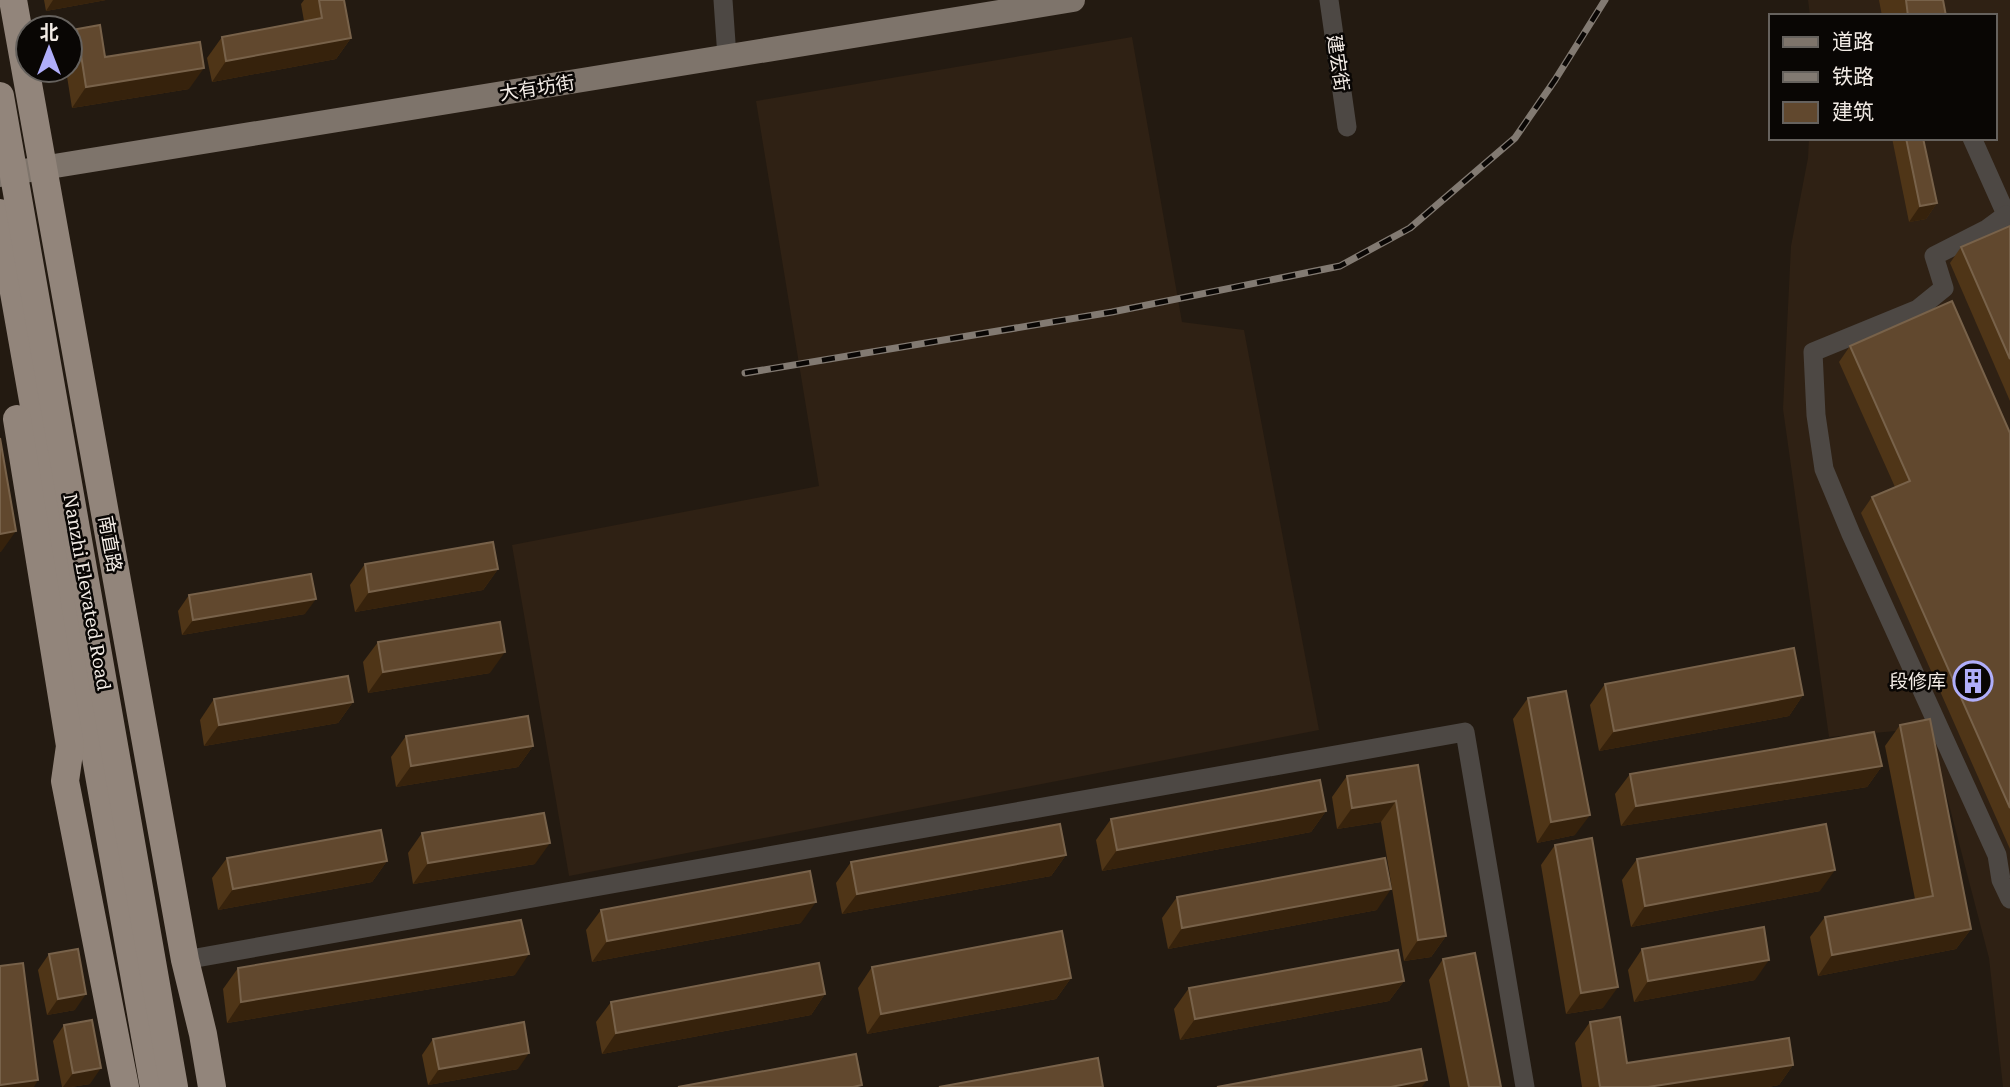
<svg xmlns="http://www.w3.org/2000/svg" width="2010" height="1087" font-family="'Roboto Serif','Noto Sans SC',serif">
<rect width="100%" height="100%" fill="#231a11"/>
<g fill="#2f2114">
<path d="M1808 0H2010V1087H2003L1989 958 1929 728 1829 737 1783 409 1791 246 1808 158 1809 138H1994V16H1810Z"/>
<path d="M1132 37 1182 322 1244 330 1319 730 569 876 512 545 819 486 756 101Z"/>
</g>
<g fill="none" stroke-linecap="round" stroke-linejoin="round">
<g stroke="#4d4844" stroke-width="19">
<path d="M723 0 727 57"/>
<path d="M1329 0 1347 127"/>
<path d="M1972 138 2010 223"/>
<path d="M2006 215 1987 229 1934 256 1944 288 1918 309 1813 352 1816 415 1824 469 1851 534 1997 855 2001 880 2010 899"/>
<path d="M185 960 1465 732 1525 1087"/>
</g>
<path stroke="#7e746b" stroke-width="24" d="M0 175 1073 0"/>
<g stroke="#92857b" stroke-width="28">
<path d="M13 0 185 960 203 1034 212 1087"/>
<path d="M0 213 154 1087"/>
<path d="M17 419 70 746 65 781 125 1087"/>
</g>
<g stroke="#827a72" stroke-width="7">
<path id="rail" d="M745 373 1112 312 1340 266 1410 228 1515 138 1555 80 1605 0"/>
</g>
<use href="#rail" stroke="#090604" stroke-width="4.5" stroke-dasharray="13" stroke-linecap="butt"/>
<path stroke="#92857b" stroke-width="28" d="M0 96 174 1087"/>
</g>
<g fill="#4f3517">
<path d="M44 0H106L46 11Z"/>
<path d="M304 0H344L351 38 336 59 212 82 207 58 222 37 304 21 301 4Z"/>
<path d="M1879 0H1943L1946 16H1882Z"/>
<path d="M77 29 105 57 189 89 72 108 66 70H70V38Z"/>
<path d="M1892 138H1923L1937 203 1926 219 1909 222Z"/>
<path d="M2010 226V401L1950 263 1961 247Z"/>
<path d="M1850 346 2010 433V849L1861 513 1872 497 1895 487 1839 362Z"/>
<path d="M365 564 498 569 483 590 355 612 350 585Z"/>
<path d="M189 595 305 614 182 635 178 611Z"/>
<path d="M378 642 490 673 368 693 363 662Z"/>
<path d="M1605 684 1803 695 1789 716 1599 751 1590 705Z"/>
<path d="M1528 698 1575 835 1537 843 1513 719Z"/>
<path d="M214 699 353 702 338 723 204 746 200 720Z"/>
<path d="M1900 725 1971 929 1956 949 1818 976 1810 937 1825 917 1915 899 1885 746Z"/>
<path d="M406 736 533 746 518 767 396 787 391 757Z"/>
<path d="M1418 765 1446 936 1431 957 1404 961 1381 822 1337 829 1332 797 1347 776Z"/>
<path d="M1882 766 1867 787 1621 826 1615 794 1630 774Z"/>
<path d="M1326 811 1311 832 1102 871 1096 840 1111 819Z"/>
<path d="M422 833 535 864 413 884 408 853Z"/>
<path d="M1555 845 1603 1008 1566 1014 1541 865Z"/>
<path d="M1066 855 1051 876 842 914 836 883 851 862Z"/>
<path d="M227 858 387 861 372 882 218 910 212 878Z"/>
<path d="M1637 859 1820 891 1631 927 1622 880Z"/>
<path d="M1177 897 1377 910 1168 949 1162 918Z"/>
<path d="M601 910 801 923 592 962 586 930Z"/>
<path d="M1642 949 1755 980 1634 1002 1628 970Z"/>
<path d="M49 954 75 1010 47 1015 38 970Z"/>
<path d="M1443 959 1501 1087H1450L1429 980Z"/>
<path d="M872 967 1071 978 1056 999 867 1034 858 988Z"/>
<path d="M238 968 515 975 227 1023 223 989Z"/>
<path d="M1404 981 1389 1001 1180 1040 1174 1009 1189 988Z"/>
<path d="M825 994 811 1015 602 1054 596 1022 611 1002Z"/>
<path d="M1590 1022 1627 1063 1793 1065 1779 1085 1768 1087H1582L1575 1043Z"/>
<path d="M64 1025 90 1084 71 1087H62L53 1041Z"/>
<path d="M433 1039 518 1069 428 1085 422 1055Z"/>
</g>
<g fill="#36220c">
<path d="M53 0H106L46 11Z"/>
<path d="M351 38 336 59 212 82 226 61Z"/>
<path d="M204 68 189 89 72 108 86 87Z"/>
<path d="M1937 203 1926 219 1909 222 1920 206Z"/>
<path d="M16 531 1 552H0V534Z"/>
<path d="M498 569 483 590 355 612 369 592Z"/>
<path d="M316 599 305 614 182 635 193 620Z"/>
<path d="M505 652 490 673 368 693 383 672Z"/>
<path d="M1803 695 1789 716 1599 751 1614 731Z"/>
<path d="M353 702 338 723 204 746 219 725Z"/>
<path d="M533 746 518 767 396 787 411 766Z"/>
<path d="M1882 766 1867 787 1621 826 1636 806Z"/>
<path d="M1396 801 1381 822 1337 829 1352 808Z"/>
<path d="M1326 811 1311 832 1102 871 1117 850Z"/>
<path d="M1590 815 1575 835 1537 843 1551 822Z"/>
<path d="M550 843 535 864 413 884 428 863Z"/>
<path d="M1066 855 1051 876 842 914 857 894Z"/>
<path d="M387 861 372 882 218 910 233 889Z"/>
<path d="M1835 870 1820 891 1631 927 1645 906Z"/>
<path d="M1391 889 1377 910 1168 949 1182 928Z"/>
<path d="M816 902 801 923 592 962 607 941Z"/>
<path d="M1971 929 1956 949 1818 976 1832 955Z"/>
<path d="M1446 936 1431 957 1404 961 1418 940Z"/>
<path d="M529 954 515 975 227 1023 241 1002Z"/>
<path d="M1769 960 1755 980 1634 1002 1648 981Z"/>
<path d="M1071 978 1056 999 867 1034 881 1014Z"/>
<path d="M1404 981 1389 1001 1180 1040 1195 1019Z"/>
<path d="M1618 987 1603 1008 1566 1014 1581 993Z"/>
<path d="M86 994 75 1010 47 1015 58 999Z"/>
<path d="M825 994 811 1015 602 1054 616 1033Z"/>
<path d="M529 1053 518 1069 428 1085 439 1069Z"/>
<path d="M1793 1065 1779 1085 1768 1087H1648Z"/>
<path d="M101 1068 90 1084 71 1087H63L73 1073Z"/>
<path d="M38 1080 34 1087H0V1085Z"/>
<path d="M1427 1080 1422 1087H1391Z"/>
</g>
<g fill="#61482e" stroke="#78624a" stroke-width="2">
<path d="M319 0H344L351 38 226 61 222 37 322 18Z"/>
<path d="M1906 0H1943L1946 16H1908Z"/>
<path d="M100 25 105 57 200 42 204 68 86 87 77 29Z"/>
<path d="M1906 138H1923L1937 203 1920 206Z"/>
<path d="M2010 226V359L1961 247Z"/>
<path d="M1952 301 2010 433V808L1872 497 1910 481 1850 346Z"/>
<path d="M0 438 16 531 0 534Z"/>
<path d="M493 542 498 569 369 592 365 564Z"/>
<path d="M311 574 316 599 193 620 189 595Z"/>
<path d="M500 622 505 652 383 672 378 642Z"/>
<path d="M1794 648 1803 695 1614 731 1605 684Z"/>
<path d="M348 676 353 702 219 725 214 699Z"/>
<path d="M1566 691 1590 815 1551 822 1528 698Z"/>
<path d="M528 716 533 746 411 766 406 736Z"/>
<path d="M1930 719 1971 929 1832 955 1825 917 1933 896 1900 725Z"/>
<path d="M1874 732 1882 766 1636 806 1630 774Z"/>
<path d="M1418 765 1446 936 1418 940 1396 801 1352 808 1347 776Z"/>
<path d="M1320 780 1326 811 1117 850 1111 819Z"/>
<path d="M544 813 550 843 428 863 422 833Z"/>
<path d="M1060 824 1066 855 857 894 851 862Z"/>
<path d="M1826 824 1835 870 1645 906 1637 859Z"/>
<path d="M381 830 387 861 233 889 227 858Z"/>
<path d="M1592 838 1618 987 1581 993 1555 845Z"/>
<path d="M1385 858 1391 889 1182 928 1177 897Z"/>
<path d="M810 871 816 902 607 941 601 910Z"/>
<path d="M521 920 529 954 241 1002 238 968Z"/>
<path d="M1764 927 1769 960 1648 981 1642 949Z"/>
<path d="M1062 931 1071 978 881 1014 872 967Z"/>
<path d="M78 949 86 994 58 999 49 954Z"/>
<path d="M1398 950 1404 981 1195 1019 1189 988Z"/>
<path d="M1475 953 1501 1087H1469L1443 959Z"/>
<path d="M23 963 38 1080 0 1085V966Z"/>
<path d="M819 963 825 994 616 1033 611 1002Z"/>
<path d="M1620 1017 1627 1063 1789 1038 1793 1065 1648 1087H1600L1590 1022Z"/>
<path d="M92 1020 101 1068 73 1073 64 1025Z"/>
<path d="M524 1022 529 1053 439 1069 433 1039Z"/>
<path d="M1421 1049 1427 1080 1391 1087H1217Z"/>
<path d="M856 1054 862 1085 853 1087H678Z"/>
<path d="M1098 1058 1103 1087H939Z"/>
</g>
<defs>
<g id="building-ring" transform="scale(2.0125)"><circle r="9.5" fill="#090604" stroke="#b0aefa" stroke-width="1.5"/><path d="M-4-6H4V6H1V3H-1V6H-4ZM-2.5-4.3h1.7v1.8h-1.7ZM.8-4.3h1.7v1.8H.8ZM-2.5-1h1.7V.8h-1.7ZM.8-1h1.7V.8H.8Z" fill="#b0aefa"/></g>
</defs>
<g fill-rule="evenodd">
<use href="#building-ring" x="1973" y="681"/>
</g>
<g text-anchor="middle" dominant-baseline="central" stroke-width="5" stroke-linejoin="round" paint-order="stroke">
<g font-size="19" fill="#f2ebe5" stroke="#090604">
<text transform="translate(1338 63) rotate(82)">建宏街</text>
<text transform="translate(537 88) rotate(-9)">大有坊街</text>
<text transform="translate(110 544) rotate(80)">南直路</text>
<text transform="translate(87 592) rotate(80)">Nanzhi Elevated Road</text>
</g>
<g font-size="19" fill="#f2ebe5" stroke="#090604" text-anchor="end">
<text x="1946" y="681">段修库</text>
</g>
</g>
<rect x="1769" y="14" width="228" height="126" fill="#090604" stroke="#66625e" stroke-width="2"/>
<rect x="1783" y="37" width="35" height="10" fill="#7e746b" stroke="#66625e" stroke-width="2"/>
<text x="1832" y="49" font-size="21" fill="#f2ebe5">道路</text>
<rect x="1783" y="72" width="35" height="10" fill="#827a72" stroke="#66625e" stroke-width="2"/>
<text x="1832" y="84" font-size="21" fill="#f2ebe5">铁路</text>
<rect x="1783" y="102" width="35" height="21" fill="#61482e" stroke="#66625e" stroke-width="2"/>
<text x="1832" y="119" font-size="21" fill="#f2ebe5">建筑</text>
<g transform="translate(49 49)"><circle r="33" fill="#090604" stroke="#66625e" stroke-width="2"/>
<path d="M0-5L12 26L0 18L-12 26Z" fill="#b0aefa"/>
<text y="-10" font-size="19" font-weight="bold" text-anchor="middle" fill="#f2ebe5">北</text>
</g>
</svg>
